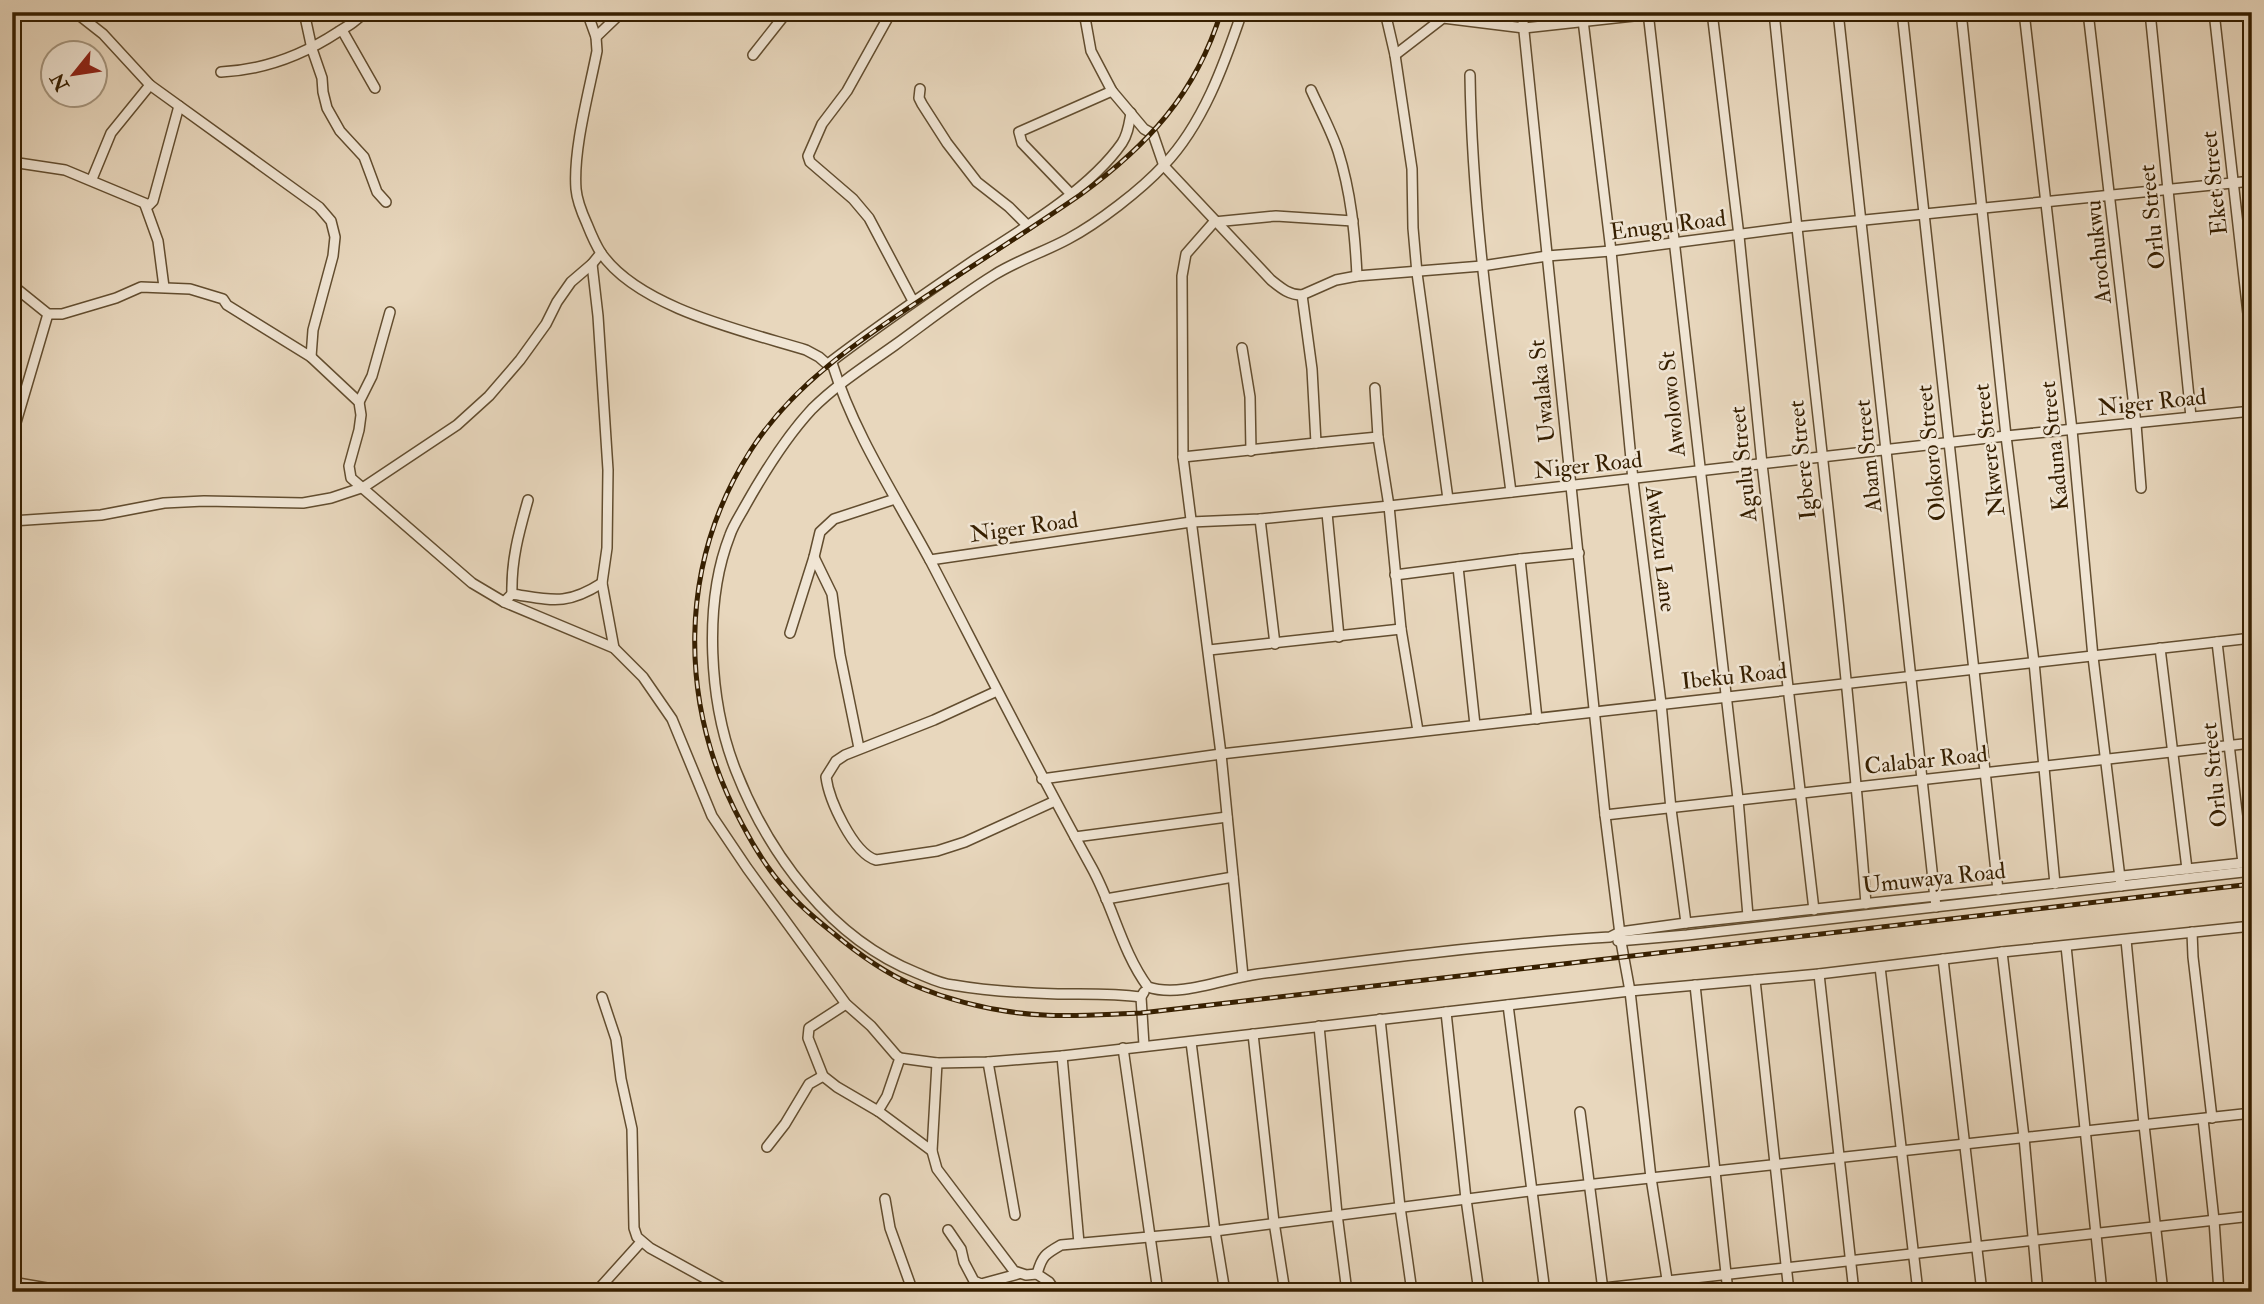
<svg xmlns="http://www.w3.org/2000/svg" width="2264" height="1304" font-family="'IM FELL Double Pica',serif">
<rect width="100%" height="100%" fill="#e8d7bd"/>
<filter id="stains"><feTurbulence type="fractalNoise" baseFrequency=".00286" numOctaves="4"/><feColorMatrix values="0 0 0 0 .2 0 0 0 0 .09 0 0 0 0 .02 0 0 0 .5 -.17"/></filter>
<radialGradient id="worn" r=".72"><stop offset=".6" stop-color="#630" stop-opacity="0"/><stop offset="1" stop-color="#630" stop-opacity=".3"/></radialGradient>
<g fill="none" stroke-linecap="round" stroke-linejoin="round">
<g stroke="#624d2f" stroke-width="12">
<g id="minor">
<path d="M75 12 103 34 150 85 319 207 331 221 335 237 333 256 313 330 311 357"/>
<path d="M304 12 312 49 322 78 323 92 327 108 340 131 364 157 377 192 386 202"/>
<path d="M587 12 596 37 597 51C589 92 573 149 576 189 577 201 582 213 587 224 591 234 595 244 601 253 639 308 744 331 806 350L819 357 827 364 832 363C854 434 896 497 931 562 984 664 1036 767 1092 868 1113 906 1122 952 1148 987 1180 998 1225 978 1258 974 1376 959 1492 944 1610 937L1620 932 1686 923 2252 862"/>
<path d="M891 12 847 91 822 124 808 156 810 162 853 199 869 218 913 301"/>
<path d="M1084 12 1091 51 1112 91 1144 129 1153 134 1164 166 1271 280C1281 288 1289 295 1302 295"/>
<path d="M1385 12 1395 55 1412 169 1413 228 1417 273 1448 499"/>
<path d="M1522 12 1605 815 1621 942 1630 991 1651 1178 1669 1292"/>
<path d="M1582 12 1611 251 1633 480 1661 703 1671 809 1686 923"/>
<path d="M1648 12 1738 799 1748 916"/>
<path d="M1712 12 1739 236 1762 464 1814 910"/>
<path d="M1774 12C1804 310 1843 606 1866 904"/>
<path d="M1838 12 1936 907"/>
<path d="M1902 12 1998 890"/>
<path d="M1961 12 2006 436 2034 662 2055 884"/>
<path d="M2024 12 2072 430 2093 657 2121 886"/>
<path d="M2088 12 2136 424 2141 488"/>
<path d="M2150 12 2191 417"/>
<path d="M2214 12 2252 349"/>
<path d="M12 20 21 12"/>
<path d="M342 30 375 88"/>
<path d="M596 37 622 12"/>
<path d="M753 55 787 12"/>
<path d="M1395 55 1443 18 1524 28 1670 12"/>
<path d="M221 72C263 70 303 55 338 32 348 26 357 21 364 12"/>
<path d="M1470 75C1472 215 1493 354 1511 492"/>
<path d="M920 89 919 98 922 104 947 143 977 182 1009 207 1027 225"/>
<path d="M1311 90C1320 110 1331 130 1338 151 1351 192 1355 234 1357 276"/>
<path d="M12 162 65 170 149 205 153 201 179 106"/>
<path d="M92 179 111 133 150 85"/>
<path d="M1070 193 1022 143 1019 132 1112 91"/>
<path d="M145 205 158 241 164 287"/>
<path d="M592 264 598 316 608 470 607 548 602 583 614 648"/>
<path d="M12 285 48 314H62L116 298 141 287 190 289 223 299 227 305 311 357 359 402 361 415 359 430 349 466 351 478 472 583 504 602 614 648 643 677 672 719 712 816 747 868 846 1004 871 1026 896 1055 900 1058 937 1063 988 1062 1062 1056 1630 991 1819 974 2002 952 2252 926"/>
<path d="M1242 348 1250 397 1251 451"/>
<path d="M828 364C876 327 926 293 976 259 1023 229 1090 189 1122 143 1128 134 1129 124 1131 113"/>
<path d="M1375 388 1378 437 1389 506 1401 629 1418 731"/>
<path d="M359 402 372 376 390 312"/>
<path d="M12 436 48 314"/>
<path d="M1378 437 1316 443 1312 369 1302 295 1336 280 1357 276 1482 266 1547 256 1611 251 1795 227 2252 181"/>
<path d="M1183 457 1316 443"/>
<path d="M1327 513 1339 637"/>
<path d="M1260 519 1275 644"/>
<path d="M12 521 101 515 164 503 204 501 303 503 331 498 364 487 457 425 489 396 520 360 546 324 557 302 571 282 592 264 601 253"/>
<path d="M814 557 832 594 840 655 859 748"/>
<path d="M1520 559 1537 719"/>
<path d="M930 560 1191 522 1260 519 1389 506 2006 436 2252 411"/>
<path d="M1458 567 1475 725"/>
<path d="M1395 575 1520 559 1579 553"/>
<path d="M512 594C511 560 519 532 528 500"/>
<path d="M504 602 512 594C552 600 566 606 602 583"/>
<path d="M790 633 814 557 820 532 834 519 895 499"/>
<path d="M2217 642 2243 863"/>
<path d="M2160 648 2187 869"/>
<path d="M1209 650 1401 629"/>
<path d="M997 691 934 720 845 755 836 761 826 777C829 800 853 853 876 860L937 851 965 842 1055 801"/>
<path d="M1042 779 1221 754 2252 638"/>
<path d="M1605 815 2252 743"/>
<path d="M1075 837 1227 817"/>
<path d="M1106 899 1233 877"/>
<path d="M2192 932 2193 957 2212 1118"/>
<path d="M2126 940 2144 1125 2163 1292"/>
<path d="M1618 941 1687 935 2252 871"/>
<path d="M2066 946 2102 1292"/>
<path d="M2002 952 2024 1137 2038 1292"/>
<path d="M1943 959 1982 1292"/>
<path d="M1880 967 1918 1292"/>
<path d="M1819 974 1854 1292"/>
<path d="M1243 976 1221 754 1183 457 1182 276 1186 254 1214 222 1276 216 1353 221"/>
<path d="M1755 980 1789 1292"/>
<path d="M1695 985 1728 1292"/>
<path d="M602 997 616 1039 621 1079 632 1129 634 1228 637 1237 650 1248 730 1292"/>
<path d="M1141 997C1113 993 1086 994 1058 994 1023 993 987 991 953 985 941 984 929 978 917 973 831 939 769 855 736 771 709 703 703 604 730 535 733 526 739 517 744 508 763 474 785 438 812 409 837 384 867 365 895 345 928 321 960 296 994 275 1018 260 1044 252 1068 239 1098 223 1141 190 1164 165 1203 124 1224 65 1242 12"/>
<path d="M846 1004 809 1028 808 1038 823 1076 837 1087 878 1111 887 1096 900 1058"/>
<path d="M1508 1005 1545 1292"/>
<path d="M1446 1012 1466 1199 1479 1292"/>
<path d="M1380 1019 1400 1207 1412 1292"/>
<path d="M1319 1026 1337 1214 1347 1292"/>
<path d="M1253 1034 1274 1222 1285 1292"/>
<path d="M1191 1042 1215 1231 1225 1292"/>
<path d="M1144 1045 1141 997 1144 992"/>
<path d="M1123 1048 1158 1292"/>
<path d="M1062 1056 1079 1243"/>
<path d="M988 1062 1015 1215"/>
<path d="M937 1063 932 1151 937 1169 1014 1271 1026 1275 1037 1274"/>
<path d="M878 1111 932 1151"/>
<path d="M1580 1112 1603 1290"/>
<path d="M2203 1119 2214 1220 2219 1292"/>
<path d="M767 1147 785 1124 809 1084 823 1076"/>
<path d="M885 1199 890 1228 913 1292"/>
<path d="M948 1230 961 1249 964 1262 974 1281 981 1284 1018 1274"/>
<path d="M12 1282 70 1292"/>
<path d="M596 1292 641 1242"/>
<path d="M1056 1292 1049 1282 1037 1274C1042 1256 1045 1254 1061 1245L1215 1231 1530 1191 2252 1113"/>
<path d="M1568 1292 2252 1216"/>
</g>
</g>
<use href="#minor" stroke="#f0e5d4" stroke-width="9"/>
<g stroke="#361f00" stroke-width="5">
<path id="rail" d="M1221 12C1196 94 1147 146 1080 195 1032 228 983 259 934 291 866 336 796 380 751 450 677 565 678 706 742 824 755 849 770 873 789 893 802 908 817 920 832 932 857 953 883 972 913 985 954 1002 1000 1013 1044 1015 1076 1017 1109 1014 1141 1013L2252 884"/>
</g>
<use href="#rail" stroke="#f0e5d4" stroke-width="2.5" stroke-dasharray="8" stroke-linecap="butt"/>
</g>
<g text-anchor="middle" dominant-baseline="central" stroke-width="5" stroke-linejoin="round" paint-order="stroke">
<g font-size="23" fill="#361f00" stroke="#f0e5d4">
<text transform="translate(2214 183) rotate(-96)">Eket Street</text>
<text transform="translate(2152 217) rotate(-96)">Orlu Street</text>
<text transform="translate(1668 225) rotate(-7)">Enugu Road</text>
<text transform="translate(2098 252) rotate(-96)">Arochukwu</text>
<text transform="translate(1542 391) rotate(-96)">Uwalaka St</text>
<text transform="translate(2152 402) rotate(-6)">Niger Road</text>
<text transform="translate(1672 404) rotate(-96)">Awolowo St</text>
<text transform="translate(2054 446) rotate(-96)">Kaduna Street</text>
<text transform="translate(1989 450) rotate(-97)">Nkwere Street</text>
<text transform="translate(1931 453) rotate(-96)">Olokoro Street</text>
<text transform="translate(1868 456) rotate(-96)">Abam Street</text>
<text transform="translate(1802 460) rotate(-96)">Igbere Street</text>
<text transform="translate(1743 464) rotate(-96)">Agulu Street</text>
<text transform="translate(1588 465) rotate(-6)">Niger Road</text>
<text transform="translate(1024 527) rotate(-8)">Niger Road</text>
<text transform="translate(1661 549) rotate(83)">Awkuzu Lane</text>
<text transform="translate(1734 676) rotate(-6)">Ibeku Road</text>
<text transform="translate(1926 760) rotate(-6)">Calabar Road</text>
<text transform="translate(2214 775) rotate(-96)">Orlu Street</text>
<text transform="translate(1934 878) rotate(-6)">Umuwaya Road</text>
</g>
</g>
<rect width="2264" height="1304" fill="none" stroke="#e8d7bd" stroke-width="42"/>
<rect x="14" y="14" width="2236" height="1276" fill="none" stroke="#361f00" stroke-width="3.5"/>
<rect x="21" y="21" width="2222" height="1262" fill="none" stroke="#361f00" stroke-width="2"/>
<g transform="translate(74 74) rotate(240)"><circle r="33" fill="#f0e5d4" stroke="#a6967f" stroke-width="2"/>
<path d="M0-5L12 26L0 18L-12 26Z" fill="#8f2418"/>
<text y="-10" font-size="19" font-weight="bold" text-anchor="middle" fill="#361f00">N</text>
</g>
<rect width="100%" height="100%" filter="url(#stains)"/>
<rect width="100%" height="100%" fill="url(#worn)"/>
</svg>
